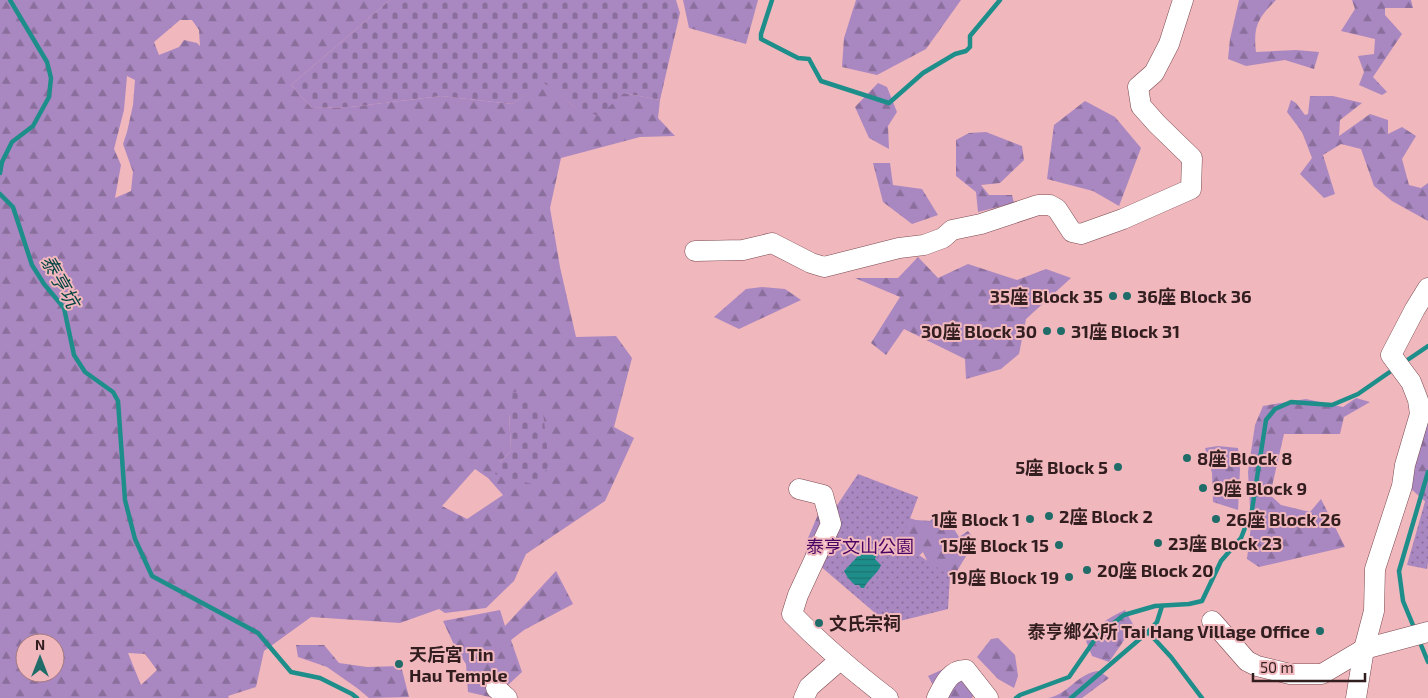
<svg xmlns="http://www.w3.org/2000/svg" width="1428" height="698" font-family="'Exo 2','Noto Sans TC',sans-serif">
<defs>
<pattern id="forest-firs" width="22" height="20" patternUnits="userSpaceOnUse" patternTransform="scale(1.25)"><rect width="22" height="20" fill="#a987c0"/><path d="M5 1l3.5 6h-7zM16 11l3.5 6h-7z" fill="#8a6e9b"/></pattern>
<pattern id="cemetery-stones" width="16" height="16" patternUnits="userSpaceOnUse" patternTransform="scale(1.25)"><rect width="16" height="16" fill="#a987c0"/><path d="M2 7V4a2 2 0 0 1 4 0v3zM10 15v-3a2 2 0 0 1 4 0v3z" fill="#8a6e9b"/></pattern>
<pattern id="park-dots" width="8" height="8" patternUnits="userSpaceOnUse" patternTransform="scale(1.25)"><rect width="8" height="8" fill="#a987c0"/><path d="M2 2h.1M6 6h.1" fill="none" stroke="#8a6e9b" stroke-width="1.8" stroke-linecap="round"/></pattern>
<pattern id="water-rules" width="6" height="5" patternUnits="userSpaceOnUse" patternTransform="scale(1.25)"><rect width="6" height="5" fill="#1e8e8b"/><path d="M0 2.5h6" fill="none" stroke="#1b7371"/></pattern>
</defs>
<rect width="100%" height="100%" fill="#f0b7bd"/>
<g fill="url(#forest-firs)" fill-rule="evenodd">
<path d="M0 0H390L291 85 312 108 350 107 441 96 512 104 543 81 575 107 624 93 660 100 658 118 675 136 640 137 561 158 550 208 560 267 576 337 616 336 632 358 614 427 634 438 605 501 526 554 514 581 486 608 445 613 439 609 400 623 311 617 264 651 256 687 228 696 229 698H0ZM180 20H192L199 30 200 46 197 43 184 40 179 47 159 55 154 42ZM127 76 135 80 133 105 127 132 123 144 133 172 131 191 115 198 121 165 114 149 124 110ZM509 413 536 485 500 462 511 451ZM475 469 488 478 503 495 467 519 442 506ZM25 643H55V673H25ZM128 653 145 654 157 670 141 685Z"/>
<path d="M683 0H758L746 44 689 28Z"/>
<path d="M856 0H961L926 49 877 75 842 67 844 38Z"/>
<path d="M1239 0H1276C1258 18 1253 26 1256 52L1296 50 1319 52 1314 69 1285 60 1246 66 1228 59 1230 39Z"/>
<path d="M1352 0H1411L1413 8H1385V15L1402 34 1373 77 1387 92 1382 95 1359 85 1364 72 1358 56 1374 54 1375 39 1341 31 1355 9Z"/>
<path d="M878 83 887 87 897 112 888 126 889 149 869 138 855 107Z"/>
<path d="M1310 96H1333L1362 103 1340 120 1339 136 1370 114 1388 120V134L1402 127 1416 136 1402 159 1409 185 1421 188 1428 183V221L1392 201 1374 186 1361 149 1341 144 1323 155 1335 194 1324 198 1300 174 1312 158 1302 132 1287 112 1291 100 1296 103 1305 115 1308 114Z"/>
<path d="M1085 101 1115 117 1141 148 1119 206 1093 191 1047 179 1054 125Z"/>
<path d="M986 132 1022 146 1024 160 1000 183 981 185 989 195H1012L1014 203 978 212 976 192 956 176V140L969 133Z"/>
<path d="M873 163H890L893 185 922 189 938 215 912 224 883 202Z"/>
<path d="M918 257 938 278 968 264 1017 280 1046 269 1071 278 1026 319 1019 354 1001 369 966 379 965 359 904 329 886 355 871 343 900 297 855 278H898Z"/>
<path d="M762 287 785 289 801 300 739 329 714 317 746 289Z"/>
<path d="M1356 398 1370 402 1344 417 1340 434H1284L1270 495 1281 505 1310 512 1321 499 1345 547 1259 567 1247 559 1251 526 1248 472 1255 425 1263 406 1306 399 1343 407Z"/>
<path d="M1428 412V504L1410 488 1421 431Z"/>
<path d="M1218 446 1238 448 1240 469 1238 510 1213 502 1212 473 1205 448Z"/>
<path d="M820 510 895 514 916 520 930 521 939 512 954 517V529L959 537 968 531 975 541 957 571 940 584 933 573 923 552 911 563 908 556 913 545 897 538 821 554 805 545Z"/>
<path d="M556 571 573 604 524 630 511 640 522 672 494 698 468 692 466 664 456 649 443 621 500 610 505 626Z"/>
<path d="M1125 610 1134 626 1109 662 1092 656 1086 641C1096 626 1108 618 1125 610Z"/>
<path d="M998 638 1015 655 1018 676 1014 688 998 679 977 657 991 639Z"/>
<path d="M296 645H324L339 663 367 667 401 666 409 697 369 698 357 688 327 667 298 657Z"/>
<path d="M948 667 961 680 975 691 972 698H941L936 691 928 676Z"/>
<path d="M1099 671 1109 678 1082 698H1048C1068 695 1077 673 1099 671Z"/>
</g>
<g fill="url(#cemetery-stones)">
<path d="M390 0H676L680 13 660 100 624 93 599 116 575 107 543 82 512 104 441 96 350 107 312 108 291 85Z"/>
<path d="M518 391 526 393 543 412 549 465 536 485 495 474 500 462 511 451 509 413 511 393Z"/>
</g>
<g fill="url(#park-dots)">
<path d="M858 474 918 497 901 543 950 576 948 609 888 624 805 553Z"/>
<path d="M1428 491V563L1427 569 1407 565Z"/>
</g>
<path fill="url(#water-rules)" d="M868 548 876 556 875 559 881 565C878 574 868 579 864 588H861L859 585H855L848 578 844 571 858 556H861V553Z"/>
<g fill="none" stroke-linecap="round" stroke-linejoin="round">
<g stroke="#1e8e8b" stroke-width="4.5">
<path d="M772 0 761 34V39L798 58 809 59 821 81 889 103 923 73 955 54 966 51 970 47V36L1000 0"/>
<path d="M0 173 2 162 12 142 33 126 49 97 51 78 47 62 10 0"/>
<path d="M0 194 13 207 32 265 44 284 64 308 74 355 85 372 113 392 118 401 125 500 135 539 152 576 258 633 291 672 320 678 352 694 357 698"/>
<path d="M1403 363 1428 346"/>
<path d="M1415 630 1403 601 1399 571 1428 472"/>
<path d="M1148 632 1171 657 1202 698"/>
<path d="M1419 640 1428 662"/>
<path d="M1016 698 1020 695 1069 677 1098 635 1124 615 1155 606 1189 604 1202 601 1221 561 1241 538 1252 510 1266 420 1275 409 1291 402 1332 405 1358 394 1394 369"/>
<path d="M1071 698 1148 632 1157 622 1162 606"/>
</g>
<g stroke="#7b4a50" stroke-width="21">
<g id="minor">
<path d="M695 251 743 250 772 243 811 263 824 267 899 248 924 245 943 238 952 230 981 224 1038 205H1050L1057 209 1072 232 1081 234 1123 219 1191 189 1192 158 1157 124 1141 106 1138 87 1154 73 1169 44 1183 0"/>
<path d="M799 489 823 495 831 524 798 595 792 614C822 645 854 672 888 698"/>
<path d="M1212 621 1247 661 1257 666 1290 674H1322L1364 649 1428 632"/>
<path d="M496 688 507 698"/>
<path d="M804 698 809 687 840 660"/>
<path d="M937 698C943 686 950 669 966 670L988 698"/>
<path d="M1356 698 1364 649 1374 611 1375 569 1402 486 1405 465 1420 414 1418 400 1411 382 1391 355 1415 309 1428 288"/>
</g>
</g>
<use href="#minor" stroke="#fff" stroke-width="20"/>
</g>
<g fill="#206c69" stroke="#f0b7bd" stroke-width="2">
<circle cx="1113" cy="296" r="5"/>
<circle cx="1127" cy="296" r="5"/>
<circle cx="1047" cy="331" r="5"/>
<circle cx="1061" cy="331" r="5"/>
<circle cx="1187" cy="458" r="5"/>
<circle cx="1118" cy="467" r="5"/>
<circle cx="1203" cy="488" r="5"/>
<circle cx="1049" cy="516" r="5"/>
<circle cx="1030" cy="519" r="5"/>
<circle cx="1216" cy="519" r="5"/>
<circle cx="1158" cy="543" r="5"/>
<circle cx="1059" cy="545" r="5"/>
<circle cx="1087" cy="570" r="5"/>
<circle cx="1069" cy="577" r="5"/>
<circle cx="819" cy="623" r="5"/>
<circle cx="1320" cy="631" r="5"/>
<circle cx="399" cy="664" r="5"/>
</g>
<g text-anchor="middle" dominant-baseline="central" stroke-width="4" stroke-linejoin="round" paint-order="stroke">
<g font-size="18" font-weight="bold" fill="#321d1f" stroke="#f0b7bd" text-anchor="start">
<text x="1103" y="296" text-anchor="end">35座 Block 35</text>
<text x="1137" y="296">36座 Block 36</text>
<text x="1037" y="331" text-anchor="end">30座 Block 30</text>
<text x="1071" y="331">31座 Block 31</text>
<text x="1197" y="458">8座 Block 8</text>
<text x="1108" y="467" text-anchor="end">5座 Block 5</text>
<text x="1213" y="488">9座 Block 9</text>
<text x="1059" y="516">2座 Block 2</text>
<text x="1020" y="519" text-anchor="end">1座 Block 1</text>
<text x="1226" y="519">26座 Block 26</text>
<text x="1168" y="543">23座 Block 23</text>
<text x="1049" y="545" text-anchor="end">15座 Block 15</text>
<text x="1097" y="570">20座 Block 20</text>
<text x="1059" y="577" text-anchor="end">19座 Block 19</text>
<text x="829" y="623">文氏宗祠</text>
<text x="1310" y="631" text-anchor="end">泰亨鄉公所 Tai Hang Village Office</text>
<text x="409" y="654">天后宮 Tin<tspan x="409" dy="21">Hau Temple</tspan></text>
</g>
<g font-size="18" fill="#470463" stroke="#f0b7bd">
<text x="860" y="546">泰亨文山公園</text>
</g>
<g font-size="19" font-style="italic" fill="#034442" stroke="#f0b7bd">
<text transform="translate(61 281) rotate(60)">泰亨坑</text>
</g>
</g>
<g transform="translate(40 658)"><circle r="24" fill="#f0b7bd" stroke="#a4797e"/>
<path d="M0-4L9 19L0 12L-9 19Z" fill="#206c69"/>
<text y="-8" font-size="14" font-weight="bold" text-anchor="middle" fill="#321d1f">N</text>
</g>
<path d="M1253 673v8h112v-8" fill="none" stroke="#321d1f" stroke-width="2.5"/>
<text x="1260" y="673" font-size="15" fill="#321d1f" stroke="#f0b7bd" stroke-width="4" paint-order="stroke">50 m</text>
</svg>
